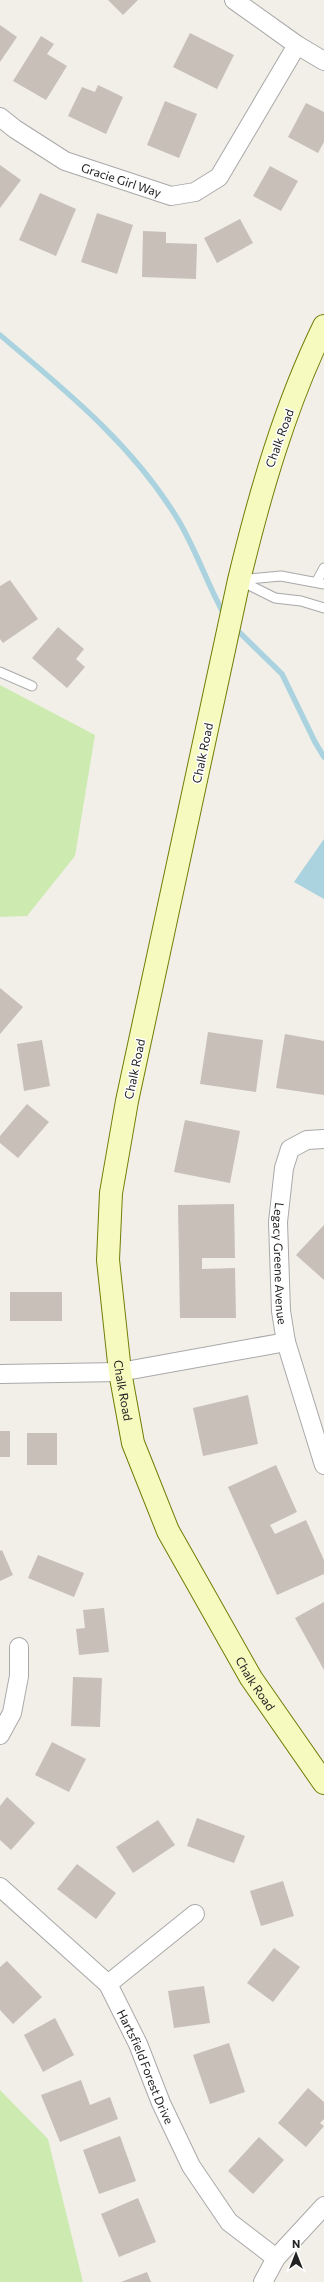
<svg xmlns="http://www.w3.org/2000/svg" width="324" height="2282" font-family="Commissioner,sans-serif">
<rect width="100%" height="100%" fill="#f2efe9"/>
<g fill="#cdebb0">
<path d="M0 685 95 735 75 856 27 916 0 917Z"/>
<path d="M0 2090 48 2139 83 2282H0Z"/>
</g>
<path fill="#aad3df" d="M324 839V899L294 882Z"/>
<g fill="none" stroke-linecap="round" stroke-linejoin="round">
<g stroke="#aad3df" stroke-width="5.5">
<path d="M0 335C65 390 132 444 177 518 196 549 207 584 225 616"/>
<path d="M234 627 282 674 315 742 324 757"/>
</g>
</g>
<g fill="#c7bfb8">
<path d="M108 0H138L123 15Z"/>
<path d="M0 25 17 37 0 62Z"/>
<path d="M190 33 234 55 217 89 173 67Z"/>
<path d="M41 36 54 44 47 54 67 66 46 100 13 81Z"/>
<path d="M98 85 123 97 106 134 68 116 82 87 95 92Z"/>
<path d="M165 101 197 114 179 158 147 145Z"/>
<path d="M306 103 324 112V142L318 153 288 137Z"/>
<path d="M0 165 21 180 0 208Z"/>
<path d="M270 166 298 181 281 211 253 196Z"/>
<path d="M40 193 76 209 56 256 19 240Z"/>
<path d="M97 213 133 225 117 274 81 262Z"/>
<path d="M240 219 253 243 217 263 204 238Z"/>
<path d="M143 231 166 232V243L197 244 196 279 142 277Z"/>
<path d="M10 580 38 619 3 643 0 639V586Z"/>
<path d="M58 627 84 649 76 659 85 667 67 688 32 658Z"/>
<path d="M0 988 23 1007 0 1034Z"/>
<path d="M208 1032 263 1040 256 1092 200 1084Z"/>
<path d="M285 1034 324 1041V1095L276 1088Z"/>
<path d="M42 1040 50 1086 24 1091 17 1044Z"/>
<path d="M27 1104 49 1122 18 1158 0 1143V1136Z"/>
<path d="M185 1120 240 1131 230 1183 174 1172Z"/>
<path d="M234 1204 235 1258H202V1269L235 1268 236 1318H180L178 1205Z"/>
<path d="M324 1225V1280L296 1255Z"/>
<rect x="10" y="1292" width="52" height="29"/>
<path d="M248 1395 258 1444 203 1456 193 1408Z"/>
<rect x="0" y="1431" width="10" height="26"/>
<rect x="27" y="1433" width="30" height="32"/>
<path d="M276 1465 297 1512 270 1525 275 1534 306 1520 324 1560V1574L277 1595 228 1487Z"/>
<path d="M2 1550 13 1575 0 1581V1551Z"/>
<path d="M38 1555 84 1573 74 1597 28 1578Z"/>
<path d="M324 1602V1670L295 1618Z"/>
<path d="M104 1608 109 1652 79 1655 76 1629 85 1628 83 1610Z"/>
<path d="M73 1677 102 1678 100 1727 71 1726Z"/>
<path d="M52 1742 86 1759 69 1792 35 1775Z"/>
<path d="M7 1797 35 1823 11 1850 0 1840V1806Z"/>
<path d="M197 1818 245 1836 234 1863 187 1846Z"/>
<path d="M158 1820 175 1845 133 1873 116 1847Z"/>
<path d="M77 1864 116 1893 96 1919 57 1889Z"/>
<path d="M283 1881 294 1916 261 1926 250 1891Z"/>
<path d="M274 1948 300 1967 273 2002 247 1983Z"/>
<path d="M7 1961 42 1997 13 2024 0 2010V1967Z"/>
<path d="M204 1986 210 2023 174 2028 168 1991Z"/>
<path d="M55 2018 74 2055 43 2072 24 2035Z"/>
<path d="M229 2043 245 2092 210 2104 193 2055Z"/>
<path d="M81 2080 90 2105 110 2097 118 2119 60 2142 41 2095Z"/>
<path d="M308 2088 324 2102V2119L320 2123 324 2126 306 2147 278 2123Z"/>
<path d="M120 2136 136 2181 99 2194 83 2150Z"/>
<path d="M259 2137 284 2160 253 2194 228 2171Z"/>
<path d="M138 2198 156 2242 119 2257 101 2214Z"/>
<path d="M147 2272 151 2282H121Z"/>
</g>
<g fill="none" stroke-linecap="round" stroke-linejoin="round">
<g stroke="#a9a9a9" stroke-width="11">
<g id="lane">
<path d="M239 580 275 598 301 601 324 608"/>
<path d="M239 580 281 576 324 584"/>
<path d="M317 581 324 568"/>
<path d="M0 672 32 686"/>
</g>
</g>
<g stroke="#a9a9a9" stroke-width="20">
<g id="street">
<path d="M234 0 297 45 324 61"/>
<path id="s1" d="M0 117 15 129 65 161 171 196 195 192 219 177 297 45"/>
<path id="s2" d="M324 1139 307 1140 290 1149 284 1168 278 1222 281 1311 286 1342 324 1465"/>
<path d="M0 1374 120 1372 286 1342"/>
<path d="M0 1735 12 1713 19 1676V1647"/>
<path id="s3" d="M0 1887 108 1984 138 2044 161 2103 191 2166 229 2222 276 2258"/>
<path d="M108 1984 195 1914"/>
<path d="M263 2282 276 2258 324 2206"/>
</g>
</g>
<g stroke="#707d05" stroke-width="24">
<g id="secondary">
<path id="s4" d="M324 326C285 406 260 493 239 580L127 1101 111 1193 108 1260 120 1372 133 1443 168 1531 251 1678 324 1783"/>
</g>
</g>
<use href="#lane" stroke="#fff" stroke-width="9"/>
<use href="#street" stroke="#fff" stroke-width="18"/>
<use href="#secondary" stroke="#f7fabf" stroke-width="22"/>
</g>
<g text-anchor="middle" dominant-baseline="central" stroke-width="3" stroke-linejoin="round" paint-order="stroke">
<g font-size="12" fill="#222" stroke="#fff">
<text stroke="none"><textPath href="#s1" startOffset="138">Gracie Girl Way</textPath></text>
<text transform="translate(279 438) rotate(-70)">Chalk Road</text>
<text transform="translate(202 753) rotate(-78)">Chalk Road</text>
<text transform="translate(134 1069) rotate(-78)">Chalk Road</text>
<text stroke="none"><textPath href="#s2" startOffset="152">Legacy Greene Avenue</textPath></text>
<text stroke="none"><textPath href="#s4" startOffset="1093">Chalk Road</textPath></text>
<text stroke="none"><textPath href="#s4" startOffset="1417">Chalk Road</textPath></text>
<text stroke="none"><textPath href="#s3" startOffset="236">Hartsfield Forest Drive</textPath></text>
</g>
</g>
<g transform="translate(296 2254)" stroke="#ffffff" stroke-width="3" paint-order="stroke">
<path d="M0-3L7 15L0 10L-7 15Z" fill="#222222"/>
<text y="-6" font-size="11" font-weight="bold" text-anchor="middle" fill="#222222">N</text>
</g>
</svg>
